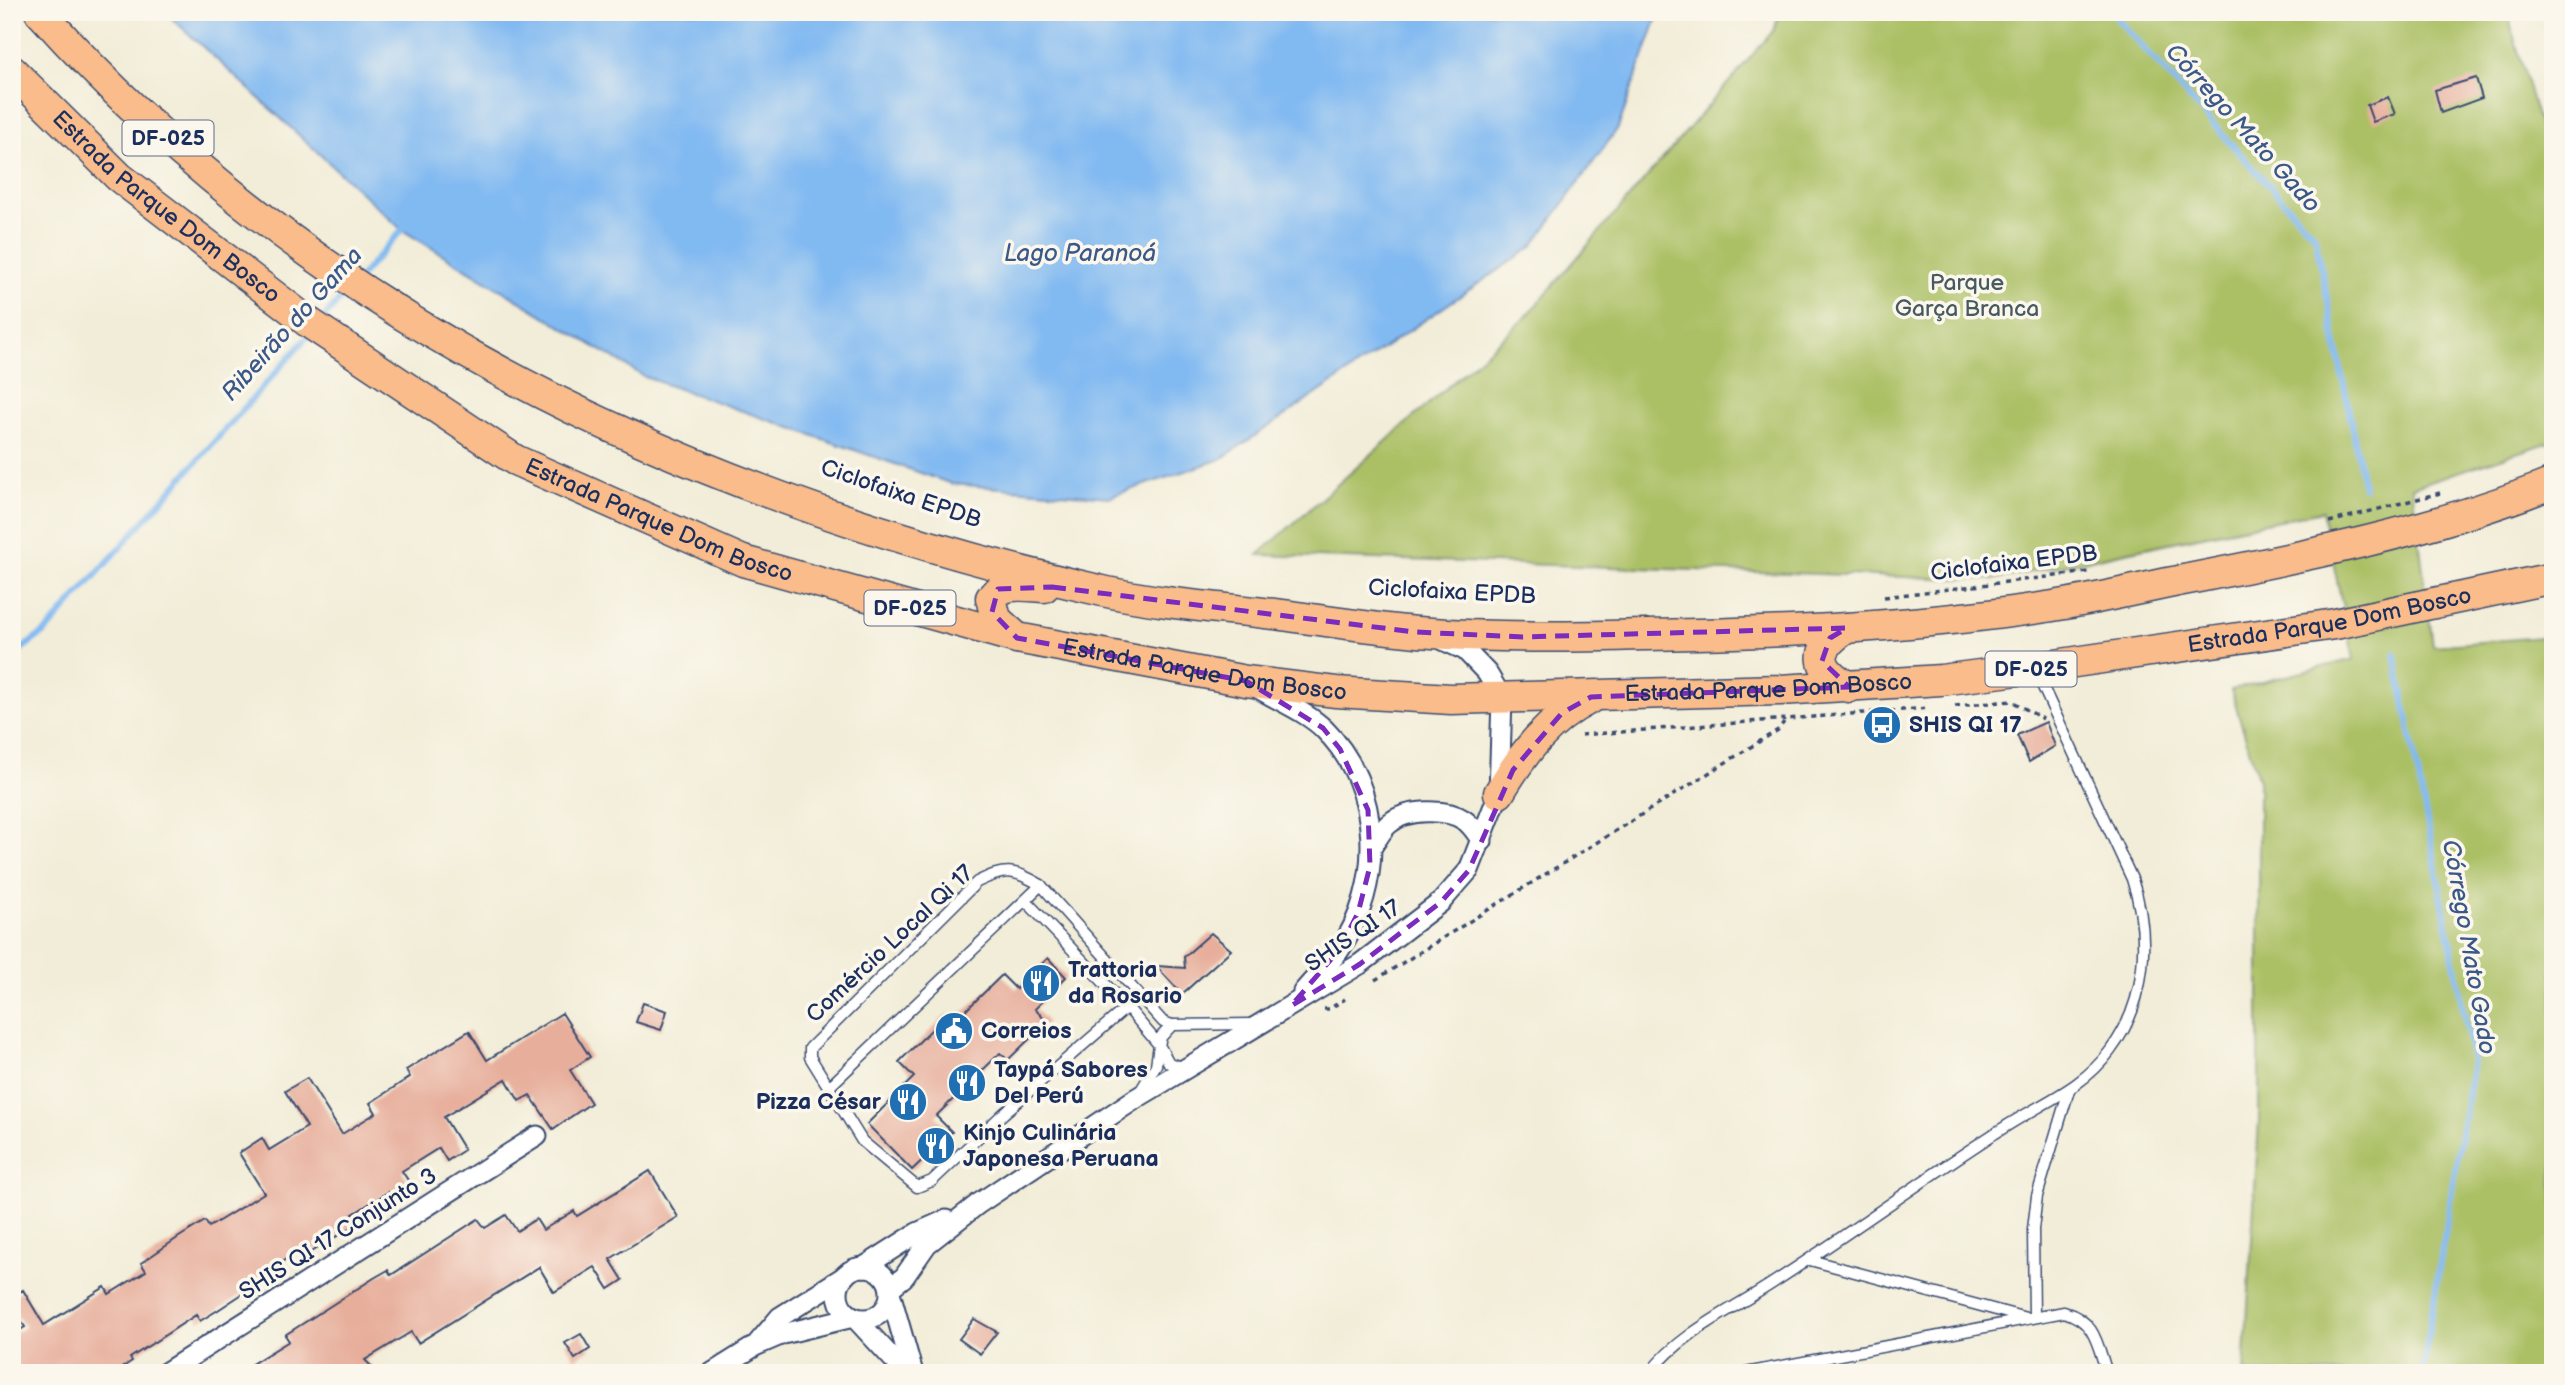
<svg xmlns="http://www.w3.org/2000/svg" width="2565" height="1385" font-family="'Balsamiq Sans',sans-serif">
<rect width="100%" height="100%" fill="#fbf7ec"/>
<filter id="ink" filterUnits="userSpaceOnUse"><feTurbulence type="fractalNoise" baseFrequency=".0143" numOctaves="2"/><feDisplacementMap in="SourceGraphic" scale="14" xChannelSelector="R" yChannelSelector="G"/><feConvolveMatrix kernelMatrix="1 2 1 2 8 2 1 2 1" color-interpolation-filters="sRGB"/></filter>
<filter id="wash" filterUnits="userSpaceOnUse"><feTurbulence type="fractalNoise" baseFrequency=".00686" numOctaves="4" result="noise"/><feDisplacementMap in="SourceGraphic" scale="28" xChannelSelector="R" yChannelSelector="G"/><feGaussianBlur stdDeviation="1.57" result="paint"/><feColorMatrix in="noise" values="0 0 0 0 0 0 0 0 0 0 0 0 0 0 0 0 0 1.4 0 .05"/><feComposite in="paint" operator="in"/></filter>
<g filter="url(#wash)">
<rect width="100%" height="100%" fill="#f2edd8"/>
<path fill="#abc065" stroke="#637862" stroke-width="2" d="M1780 12H2507L2553 173V441L2412 487 2433 646 2553 636V1373H2244L2259 1120V781L2231 690 2354 659 2322 511 1992 580 1258 555 1525 318 1774 30Z"/>
<path fill="#81b9f1" stroke="#4e74a8" stroke-width="2" d="M165 12H1659L1618 128 1532 247 1221 459 1109 497 952 484 645 377 402 230Z"/>
<g fill="none" stroke-linecap="round" stroke-linejoin="round">
<g stroke="#81b9f1" stroke-width="6">
<path d="M2111 12 2315 236 2364 488"/>
<path d="M361 276 407 224"/>
<path d="M322 320 349 289"/>
<path d="M2395 654 2473 1061 2422 1373"/>
<path d="M12 656 46 631 310 334"/>
</g>
</g>
<g id="blocks">
<g fill="#e7ae9b">
<path d="M2476 78 2482 98 2441 113 2435 90Z"/>
<path d="M2388 97 2395 114 2373 122 2367 105Z"/>
<path d="M2046 722 2055 746 2029 762 2017 735Z"/>
<path d="M1211 933 1231 950 1182 994 1156 966 1185 968 1184 957Z"/>
<path d="M1048 958 1066 977 1035 1009 1047 1022 1008 1060 1000 1053 936 1116 952 1132 912 1170 867 1124 914 1077 899 1062 947 1014 954 1022 1002 975 1016 989Z"/>
<path d="M643 1003 667 1011 661 1030 636 1022Z"/>
<path d="M562 1013 590 1057 570 1070 591 1103 553 1129 530 1095 519 1101 506 1079 444 1117 464 1150 447 1161 439 1148 402 1171 413 1188 393 1200 388 1192 353 1214 359 1223 309 1253 305 1247 283 1261 268 1270 271 1275 218 1310 200 1321 196 1315 130 1358 132 1361 114 1373H12V1335L25 1327 12 1308V1297L23 1290 44 1325 105 1287 109 1294 146 1271 141 1263 179 1237 205 1221 209 1227 264 1193 239 1153 262 1138 269 1150 307 1127 285 1091 307 1078 342 1134 376 1113 370 1103 410 1077 406 1070 469 1031 487 1060Z"/>
<path d="M650 1171 678 1217 610 1259 623 1280 609 1289 595 1267 554 1292 539 1267 418 1343 411 1332 365 1360 378 1373H237L289 1341 285 1335 374 1278 388 1270 391 1275 478 1219 485 1228 506 1215 517 1231 536 1219 543 1230 574 1211 577 1216Z"/>
<path d="M974 1319 997 1332 980 1354 959 1339Z"/>
<path d="M581 1334 590 1349 575 1359 565 1343Z"/>
</g>
</g>
</g>
<g filter="url(#ink)">
<use href="#blocks" fill-opacity="0" stroke="#3b4c70" stroke-width="2"/>
<g fill="none" stroke-linecap="round" stroke-linejoin="round">
<g stroke="#3b4c70" stroke-width="13">
<g id="service">
<path d="M1026 901 1127 1007"/>
<path d="M1172 1025 1161 1037 1159 1045 1169 1063 1185 1068"/>
<path d="M830 1086 1041 885"/>
<path d="M1141 1090 1156 1065 1159 1045 1127 1007 1003 1114 932 1181 917 1187 862 1141 810 1057V1048L977 882C1006 868 1013 869 1041 885L1163 1022 1172 1025 1252 1024"/>
<path d="M1810 1260 2026 1318"/>
<path d="M2034 1317 2033 1229 2037 1196 2069 1090"/>
<path d="M1650 1373C1677 1337 1723 1314 1760 1291 1844 1238 1924 1178 2008 1125 2044 1102 2084 1087 2110 1051 2147 1002 2151 936 2132 879L2036 672"/>
<path d="M1746 1373 2064 1312C2096 1321 2097 1344 2107 1373"/>
</g>
</g>
<g stroke="#3b4c70" stroke-width="23">
<g id="minor">
<path d="M1256 687C1277 700 1307 712 1324 729 1383 787 1385 886 1338 952 1327 966 1314 979 1303 992"/>
<path d="M1373 845C1378 838 1383 828 1390 823 1406 809 1447 808 1464 820 1472 825 1476 833 1482 841"/>
<circle cx="864" cy="1293" r="26"/>
<path d="M864 1267 917 1233 946 1220"/>
<path d="M890 1288 904 1277 927 1244 978 1204 1135 1099 1360 964 1441 902 1469 870 1499 793 1502 698 1487 673 1465 650 1443 640"/>
<path d="M891 1296 913 1373"/>
<path d="M854 1317 906 1373"/>
<path d="M758 1343 780 1317 845 1276"/>
<path d="M165 1373 537 1136"/>
<path d="M712 1373 755 1346 783 1334 853 1317"/>
</g>
</g>
<g stroke="#3b4c70" stroke-width="33">
<g id="primary">
<path d="M40 12C321 326 702 501 1107 592 1164 604 1224 608 1282 615 1327 621 1372 628 1417 632 1494 638 1570 637 1647 635 1782 633 1919 627 2053 606 2093 600 2133 590 2173 582 2301 557 2431 532 2553 483"/>
<path id="s1" d="M12 71 119 177 308 322 515 460 743 561 1017 638 1246 681 1336 692 1451 699 1780 690 1941 680 2034 668 2335 624 2553 578"/>
<path d="M1847 628C1814 648 1814 668 1849 687"/>
<path d="M1017 638 996 619 991 598C1004 581 1024 586 1044 587"/>
<path d="M1499 793C1523 753 1547 721 1589 699"/>
</g>
</g>
<g stroke="#3b4c70" stroke-width="3.5" stroke-dasharray="5 5" stroke-linecap="butt">
<path d="M2329 522 2440 493"/>
<path d="M1884 597 2088 572"/>
<path d="M1955 706 2012 701 2043 719"/>
<path d="M1581 735 1929 708"/>
<path d="M1375 980 1778 730 1784 722"/>
<path d="M1324 1009H1329L1345 999"/>
</g>
<use href="#service" stroke="#fff" stroke-width="10"/>
<use href="#minor" stroke="#fff" stroke-width="19"/>
<use href="#primary" stroke="#f9bc8a" stroke-width="30"/>
</g>
</g>
<path fill="none" stroke="#7b2cbf" stroke-width="5" stroke-dasharray="14 9" stroke-linejoin="round" d="M1052 587 1415 632 1523 637 1847 628 1830 638 1822 661 1849 687 1591 697 1562 713 1513 770 1469 870 1441 902 1360 964 1291 1006 1339 950 1358 913 1370 866 1368 810 1340 749 1323 728 1246 681 1017 638 992 612 998 589Z"/>
<defs>
<g id="bus-disc" transform="scale(2.0125)"><circle r="9.5" fill="#1f6fb2" stroke="#fbf7ec"/><path d="M-5-6H5V4H4V6H2V4H-2V6H-4V4H-5ZM-3.5-4V0h7V-4ZM-3.5 1.2v1.5H-2V1.2ZM2 1.2v1.5H3.5V1.2Z" fill="#fff"/></g>
<g id="restaurant-disc" transform="scale(2.0125)"><circle r="9.5" fill="#1f6fb2" stroke="#fbf7ec"/><path d="M-5-6h1v4h1v-4h1v4h1v-4h1v5L-1.5 .5V6h-2V.5L-5-1ZM5-6V6H3V1.5H1.5Q1.5-4 5-6Z" fill="#fff"/></g>
<g id="civic-disc" transform="scale(2.0125)"><circle r="9.5" fill="#1f6fb2" stroke="#fbf7ec"/><path d="M-.6-6.5H3V-4.5H.6V-3L4-1V1h2V6H-6V1h2V-1L-.6-3ZM-1.2 2.5V6h2.4V2.5Z" fill="#fff"/></g>
</defs>
<g fill-rule="evenodd">
<use href="#bus-disc" x="1882" y="725"/>
<use href="#restaurant-disc" x="1041" y="983"/>
<use href="#civic-disc" x="954" y="1031"/>
<use href="#restaurant-disc" x="967" y="1083"/>
<use href="#restaurant-disc" x="908" y="1102"/>
<use href="#restaurant-disc" x="936" y="1146"/>
</g>
<g text-anchor="middle" dominant-baseline="central" stroke-width="7" stroke-linejoin="round" paint-order="stroke">
<g fill="#fbf7ec" stroke="#5e6b89" stroke-width="2">
<rect x="122.5" y="120.5" width="91" height="35" rx="5"/>
<rect x="864.5" y="590.5" width="91" height="35" rx="5"/>
<rect x="1985.5" y="651.5" width="91" height="35" rx="5"/>
</g>
<g font-size="21" font-weight="bold" fill="#1b2f5e">
<text x="168" y="138">DF-025</text>
<text x="910" y="608">DF-025</text>
<text x="2031" y="669">DF-025</text>
</g>
<g font-size="23" fill="#1b2f5e" stroke="#fbf7ec">
<text stroke="none"><textPath href="#s1" startOffset="206">Estrada Parque Dom Bosco</textPath></text>
<text transform="translate(901 494) rotate(19)">Ciclofaixa EPDB</text>
<text stroke="none"><textPath href="#s1" startOffset="794">Estrada Parque Dom Bosco</textPath></text>
<text transform="translate(2014 563) rotate(-7)">Ciclofaixa EPDB</text>
<text transform="translate(1452 592) rotate(3)">Ciclofaixa EPDB</text>
<text stroke="none"><textPath href="#s1" startOffset="2494">Estrada Parque Dom Bosco</textPath></text>
<text stroke="none"><textPath href="#s1" startOffset="1362">Estrada Parque Dom Bosco</textPath></text>
<text stroke="none"><textPath href="#s1" startOffset="1928">Estrada Parque Dom Bosco</textPath></text>
<text transform="translate(1353 936) rotate(-34)">SHIS QI 17</text>
<text transform="translate(890 944) rotate(-43)">Comércio Local Qi 17</text>
<text transform="translate(338 1234) rotate(-32)">SHIS QI 17 Conjunto 3</text>
</g>
<g font-size="23" fill="#465a60" stroke="#fbf7ec">
<text x="1967" y="283">Parque<tspan x="1967" dy="26">Garça Branca</tspan></text>
</g>
<g font-size="23" font-weight="bold" fill="#1b2f5e" stroke="#fbf7ec" text-anchor="start">
<text x="1909" y="725">SHIS QI 17</text>
<text x="1068" y="970">Trattoria<tspan x="1068" dy="26">da Rosario</tspan></text>
<text x="981" y="1031">Correios</text>
<text x="994" y="1070">Taypá Sabores<tspan x="994" dy="26">Del Perú</tspan></text>
<text x="881" y="1102" text-anchor="end">Pizza César</text>
<text x="963" y="1133">Kinjo Culinária<tspan x="963" dy="26">Japonesa Peruana</tspan></text>
</g>
<g font-size="24" font-style="italic" fill="#3a588a" stroke="#fbf7ec">
<text transform="translate(2243 128) rotate(48)">Córrego Mato Gado</text>
<text x="1080" y="253">Lago Paranoá</text>
<text transform="translate(292 324) rotate(-48)">Ribeirão do Gama</text>
<text transform="translate(2469 947) rotate(80)">Córrego Mato Gado</text>
</g>
</g>
<rect width="2565" height="1385" fill="none" stroke="#fbf7ec" stroke-width="42"/>
</svg>
